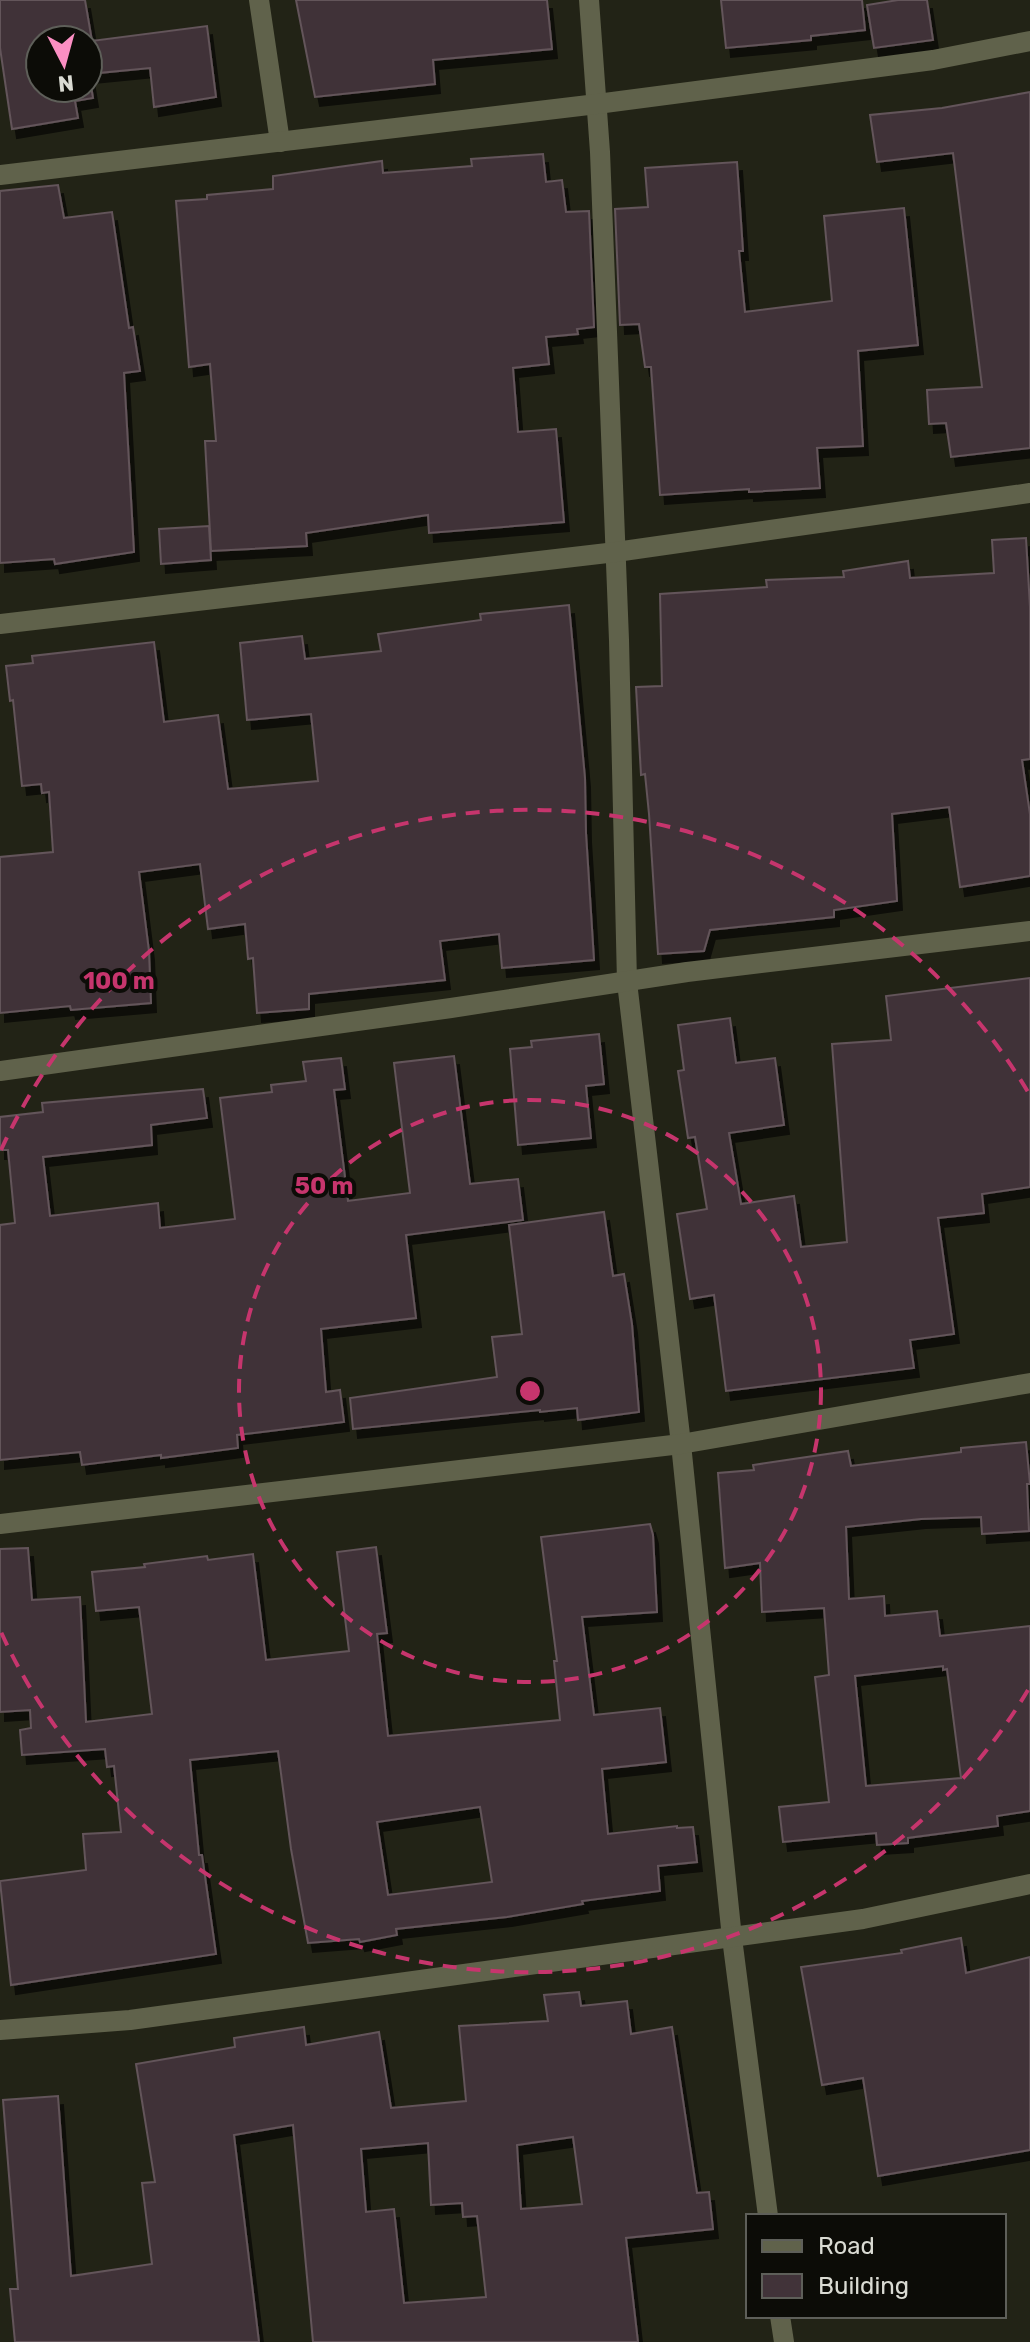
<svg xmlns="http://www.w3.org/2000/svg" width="1030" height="2342" font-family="Rubik,sans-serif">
<defs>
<filter id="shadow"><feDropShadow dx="5" dy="9" stdDeviation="0" flood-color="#0009"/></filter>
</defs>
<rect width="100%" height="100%" fill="#222316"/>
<g fill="#413339" stroke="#63545a" stroke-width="2" fill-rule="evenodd" filter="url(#shadow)">
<path d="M0 0H85L92 41 207 26 216 97 154 107 150 68 89 74 93 98 75 101 78 118 12 129 0 48ZM40 40H88V88H40Z"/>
<path d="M296 0H547L552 49 433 60 435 84 315 97Z"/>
<path d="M721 0H862L865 30 811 36V40L726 48Z"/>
<path d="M898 0H927L933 40 874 48 867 5Z"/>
<path d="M1030 92V448L951 457 946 423 929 424 927 390 982 387 953 153 877 162 870 115 942 108Z"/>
<path d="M543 154 546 182 562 180 566 212 589 211 594 327 577 329 578 334 546 337 549 364 513 368 518 432 556 429 564 522 429 533 428 515 306 533 307 546 211 551 205 441H216L210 364 189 367 176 201 207 199V195L273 189V176L382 161 383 173 472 166 471 159Z"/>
<path d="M737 162 743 251H739L745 312 832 301 824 216 904 208 918 345 858 351 863 446 817 448 820 488 749 492V489L660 495 651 367H645L639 324 620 325 615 209 648 207 645 168Z"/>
<path d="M58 185 64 218 112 212 129 328 133 327 140 371 124 373 134 552 55 564 54 559 0 563V191Z"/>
<path d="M209 526 211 560 161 564 159 529Z"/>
<path d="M1026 538 1030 607V759L1022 760 1030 814V876L960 887 949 807 892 814 897 901 834 910V917L710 930 704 951 658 954 649 814 645 774 641 775 636 687 662 686 660 594 767 587 766 580 844 577 843 571 908 561 910 578 994 573 992 540Z"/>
<path d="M569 605 585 778 586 833 594 960 502 968 499 934 440 941 445 980 309 994V1009L257 1013 253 958 248 959 245 924 208 929 200 864 139 872 149 951 151 1003 71 1010 70 1006 0 1013V857L53 852 49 792 42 793 41 784 22 786 13 700 10 701 6 666 33 663 32 656 154 642 164 722 218 715 228 789 318 781 311 714 247 720 240 643 302 636 305 659 381 651 378 634 481 620 480 614Z"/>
<path d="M1030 978V1187L982 1194 984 1213 938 1218 954 1334 910 1340 914 1368 726 1391 714 1295 690 1299 677 1214 707 1209 695 1137 688 1138 678 1071 684 1070 678 1025 730 1018 736 1063 775 1058 784 1125 729 1133 741 1204 794 1196 801 1247 847 1242 832 1044 891 1040 886 996Z"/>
<path d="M599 1034 604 1084 586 1086 591 1138 518 1145 510 1049 532 1047 531 1041Z"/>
<path d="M454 1056 470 1184 518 1179 523 1220 406 1235 416 1318 321 1329 326 1392 340 1390 344 1422 237 1435 238 1448 161 1458V1455L82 1465 80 1452 0 1460V1225L15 1223 8 1150H0V1117L43 1112 42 1103 203 1089 207 1118 151 1125 152 1145 43 1157 50 1216 158 1203 160 1228 235 1219 220 1098 272 1092 271 1085 306 1081 303 1062 341 1058 345 1089 334 1090 348 1201 410 1193 394 1063Z"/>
<path d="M604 1212 613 1276 624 1274 632 1324 639 1412 578 1420 577 1408 540 1412V1410L353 1429 350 1398 497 1377 492 1337 522 1334 509 1225Z"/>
<path d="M1026 1442 1030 1484H1027L1029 1531 982 1534 981 1517 921 1519 846 1527 849 1599 884 1596 885 1616 937 1611 940 1636 1030 1626V1811L997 1816 998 1826 908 1838V1843L877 1845 876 1833 783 1842 779 1807 829 1802 815 1677 829 1675 824 1608 762 1612 760 1563 725 1568 718 1473 754 1470 753 1465 848 1451 851 1466 961 1452V1448ZM943 1666V1670L947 1669 961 1778 866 1786 855 1676Z"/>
<path d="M650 1524 653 1535 657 1612 582 1617 594 1715 660 1708 666 1762 602 1769 608 1834 677 1826V1828L693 1827 697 1862 658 1866 660 1891 582 1901 583 1904 507 1917 396 1929 397 1935 360 1942 359 1939 308 1943 291 1849 278 1751 190 1760 199 1855H202L216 1954 11 1985 0 1881 86 1870 83 1834 121 1832 114 1766 107 1767 105 1749 22 1755 20 1730 31 1728 30 1710 0 1712V1549L28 1548 32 1600 80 1597 86 1722 152 1714 139 1607 96 1611 92 1572 145 1567 144 1564 207 1556 208 1560 253 1554 266 1660 349 1651 337 1552 376 1547 387 1633 377 1634 388 1736 560 1720 554 1661H557L541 1537ZM480 1807 492 1882 388 1895 377 1822Z"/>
<path d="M961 1938 966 1973 1030 1957V2150L878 2176 863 2078 822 2085 801 1967 902 1953 901 1950Z"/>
<path d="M579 1992 581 2006 627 2001 631 2034 672 2027 697 2193 709 2192 713 2229 626 2238 638 2342H313L293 2125 234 2135 259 2342H15L10 2289H18L3 2100 58 2096 71 2276 152 2264 142 2183 155 2182 136 2064 235 2047 234 2038 304 2027 306 2045 379 2032 391 2108 466 2101 459 2026 548 2021 544 1995ZM573 2137 582 2204 521 2209 517 2145ZM428 2143 431 2205 462 2203 463 2217 477 2216 486 2297 404 2303 394 2209 366 2212 361 2149Z"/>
</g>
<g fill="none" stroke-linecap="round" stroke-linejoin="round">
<g stroke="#60624b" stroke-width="20">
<path d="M259 0 280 142"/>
<path d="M589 0 600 152 619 640 627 982 681 1444 732 1938 768 2216"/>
<path d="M0 175 597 104 933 60 1030 41"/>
<path d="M0 624 616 552 1030 493"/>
<path d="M0 1071 451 1008 687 972 1030 931"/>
<path d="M0 1524 681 1444 1030 1383"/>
<path d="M0 2030 130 2020 863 1919 1030 1884"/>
<path d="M780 2316 784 2342"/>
</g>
</g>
<g fill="none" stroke="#c6356d" stroke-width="4" stroke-dasharray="14 10">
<circle cx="530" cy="1391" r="291"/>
<path d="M1028 1690A581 581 0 0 1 1 1632M1 1150A581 581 0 0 1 1028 1092"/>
</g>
<circle cx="530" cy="1391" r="12" fill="#c6356d" stroke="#0c0c07" stroke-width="4"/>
<g font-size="24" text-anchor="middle" font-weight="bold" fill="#c6356d" stroke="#0c0c07" stroke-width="8" stroke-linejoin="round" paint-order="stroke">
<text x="119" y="989">100 m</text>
<text x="324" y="1194">50 m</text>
</g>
<rect x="746" y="2214" width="260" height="104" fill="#0c0c07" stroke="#5e5f59" stroke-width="2"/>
<rect x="762" y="2240" width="40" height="12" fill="#60624b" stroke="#5e5f59" stroke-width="2"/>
<text x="818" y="2254" font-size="24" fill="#dadbd3">Road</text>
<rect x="762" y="2274" width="40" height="24" fill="#413339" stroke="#5e5f59" stroke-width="2"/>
<text x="818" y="2294" font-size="24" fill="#dadbd3">Building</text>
<g transform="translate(64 64) rotate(174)"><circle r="38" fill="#0c0c07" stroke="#5e5f59" stroke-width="2"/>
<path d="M0-6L14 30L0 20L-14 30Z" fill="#fc8fc3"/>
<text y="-12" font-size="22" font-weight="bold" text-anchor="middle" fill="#dadbd3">N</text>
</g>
</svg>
